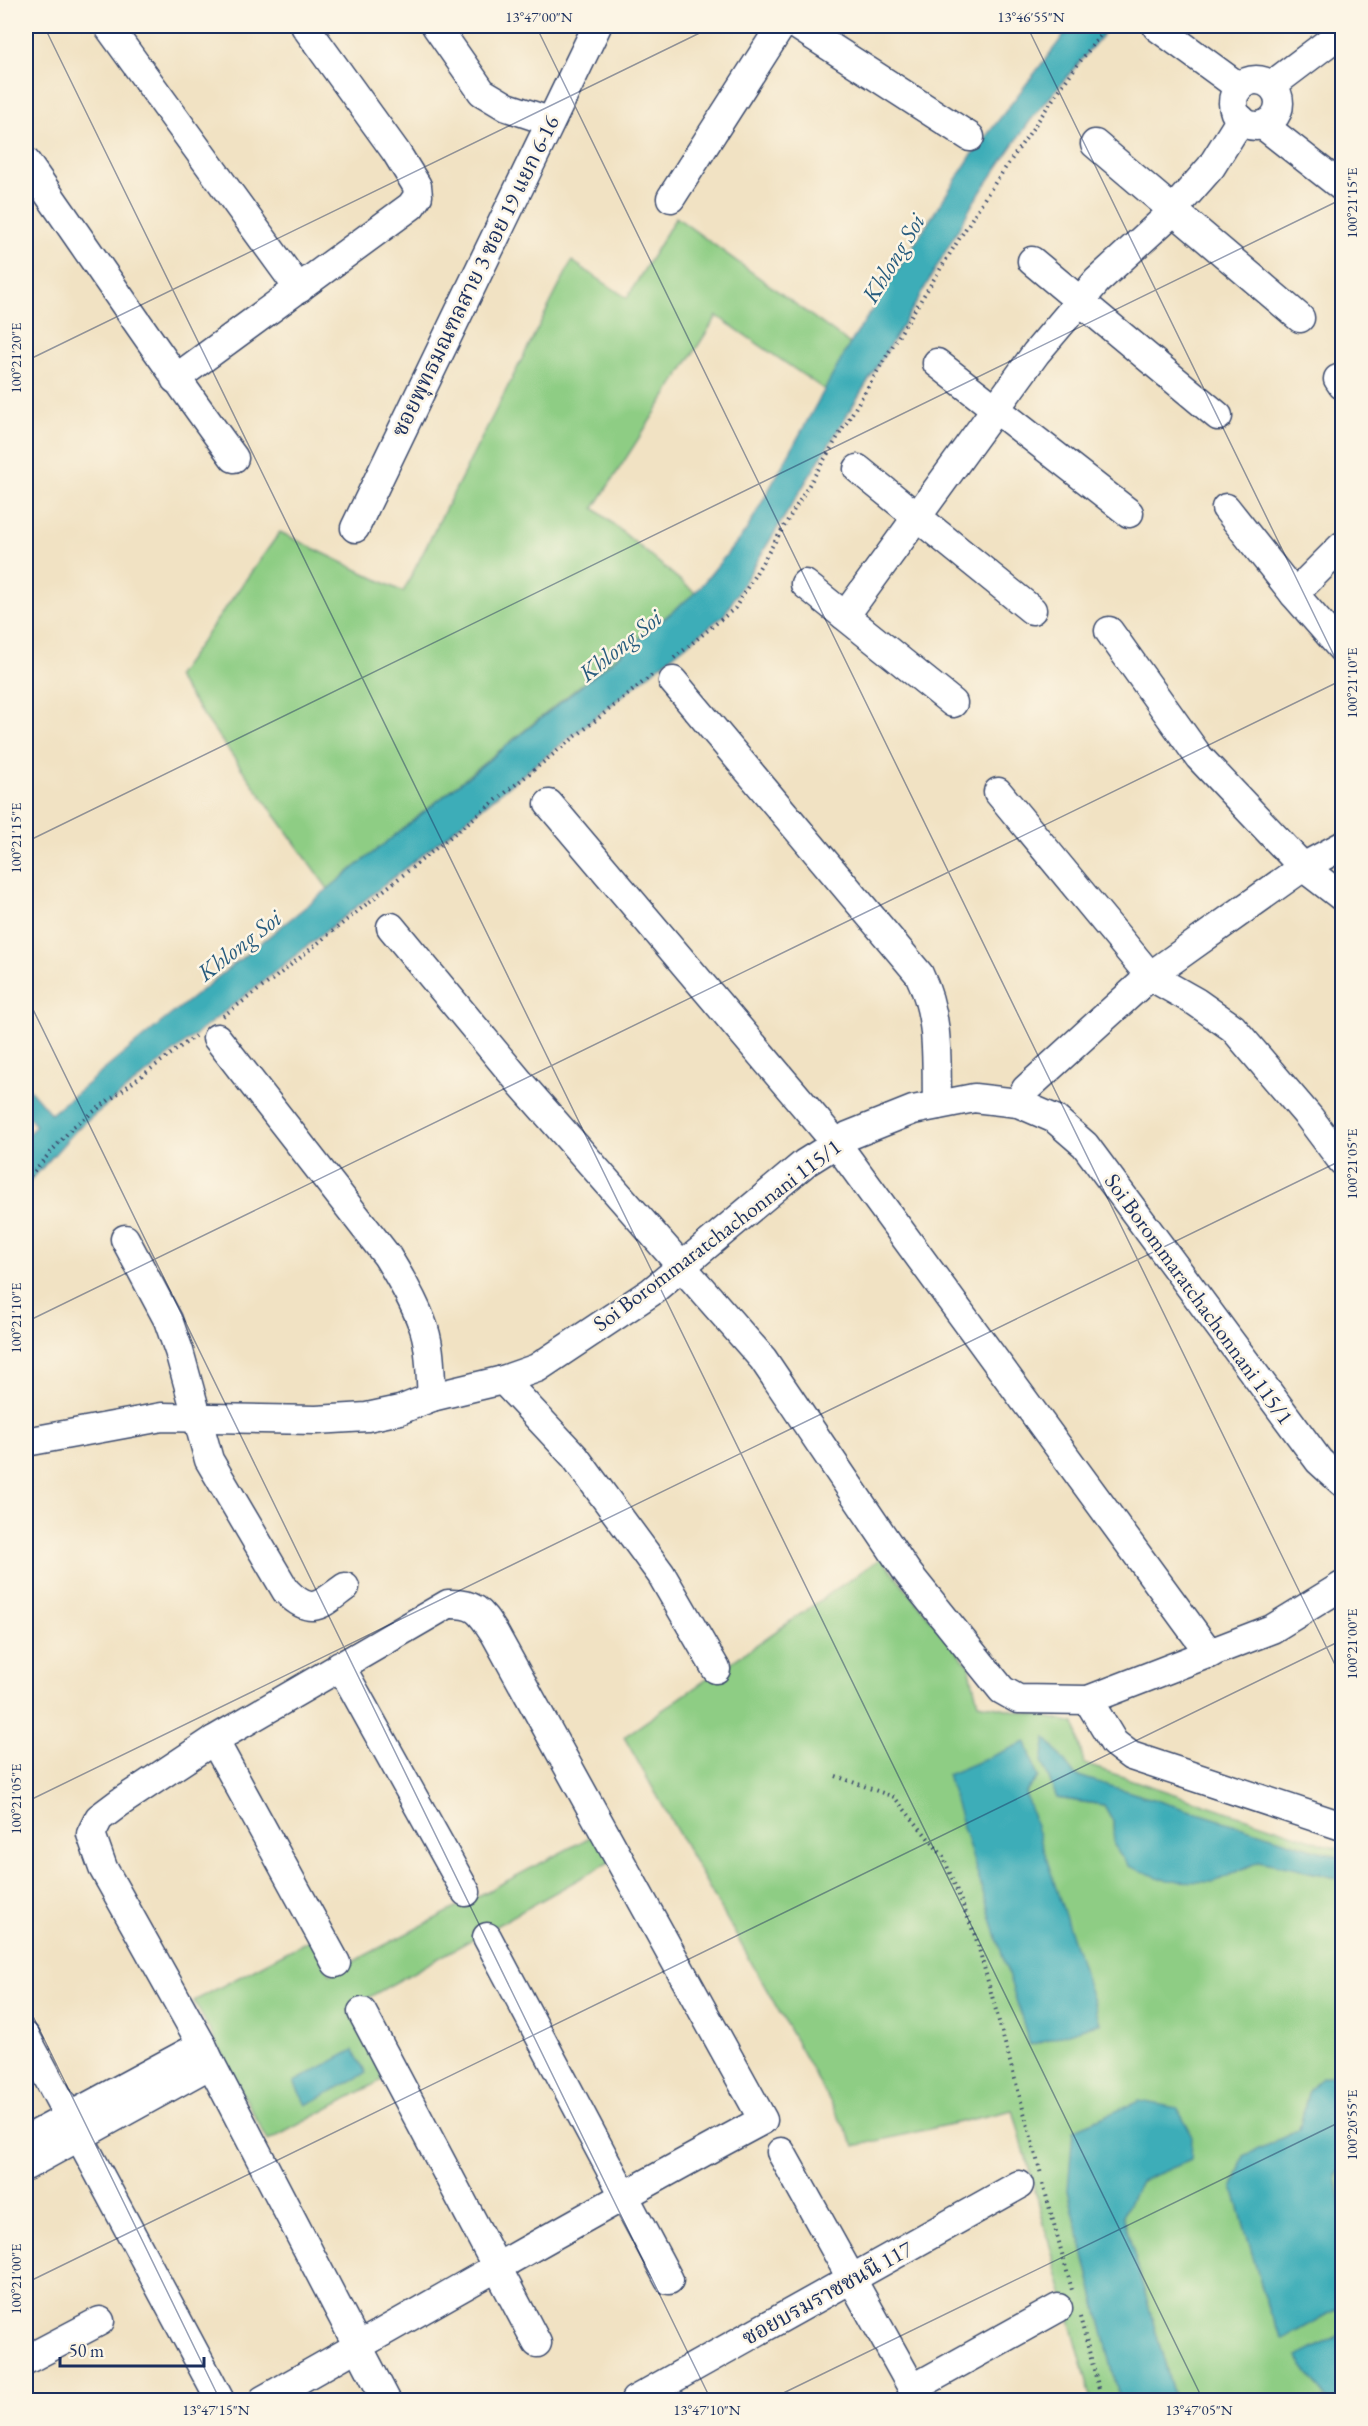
<svg xmlns="http://www.w3.org/2000/svg" width="1368" height="2426" font-family="'EB Garamond','Noto Serif Thai',serif">
<rect width="100%" height="100%" fill="#fcf5e5"/>
<filter id="ink" filterUnits="userSpaceOnUse"><feTurbulence type="fractalNoise" baseFrequency=".0167" numOctaves="2"/><feDisplacementMap in="SourceGraphic" scale="12" xChannelSelector="R" yChannelSelector="G"/><feConvolveMatrix kernelMatrix="1 2 1 2 8 2 1 2 1" color-interpolation-filters="sRGB"/></filter>
<filter id="wash" filterUnits="userSpaceOnUse"><feTurbulence type="fractalNoise" baseFrequency=".008" numOctaves="4" result="noise"/><feDisplacementMap in="SourceGraphic" scale="24" xChannelSelector="R" yChannelSelector="G"/><feGaussianBlur stdDeviation="1.35" result="paint"/><feColorMatrix in="noise" values="0 0 0 0 0 0 0 0 0 0 0 0 0 0 0 0 0 1.4 0 .05"/><feComposite in="paint" operator="in"/></filter>
<g filter="url(#wash)">
<rect width="100%" height="100%" fill="#f1e2c3"/>
<g fill="#8ecd84" stroke="#547e71" stroke-width="1.5" fill-rule="evenodd">
<path d="M676 217 850 344 825 390 717 316 594 508 695 593 328 889 176 677 280 532 403 592 572 261 627 298Z"/>
<path d="M881 1558 969 1666 978 1703 1075 1723 1084 1764 1342 1850V1858L1074 1775 1046 1739 1057 1798 1104 1805 1113 1821 1114 1845 1214 1882 1260 1861 1342 1879V2074L1321 2077 1308 2093 1299 2130 1244 2156 1233 2187 1269 2312 1284 2339 1342 2306V2334L1297 2357 1327 2400H1175L1123 2215 1141 2181 1191 2160 1068 2190 1120 2400H1092L1013 2110 855 2146 624 1737ZM1025 1742 1038 1777 1025 1792Z"/>
<path d="M596 1834 611 1861 348 2009 384 2079 268 2141 194 2001 311 1939 330 1974Z"/>
<path d="M1342 2167V2210L1336 2176Z"/>
</g>
<g fill="#3dadb8" stroke="#2c6e8b" stroke-width="1.5">
<path d="M1071 26H1110L1030 121 975 200 916 303 724 615 78 1128 26 1186V1136L36 1126 26 1114V1085L51 1114 162 1022 640 639 695 593 746 531 850 344 971 156Z"/>
<path d="M1046 1738 1075 1775 1342 1858V1879L1260 1861 1214 1882 1168 1881 1128 1866 1114 1845 1113 1821 1104 1805 1057 1798 1042 1761Z"/>
<path d="M1026 1742 1038 1777 1025 1793 1100 2023 1030 2045 947 1775Z"/>
<path d="M353 2050 366 2073 306 2105 294 2082Z"/>
<path d="M1342 2074V2167L1336 2176 1342 2210V2306L1284 2339 1269 2312 1233 2187 1244 2156 1299 2130 1308 2093 1321 2077Z"/>
<path d="M1139 2101 1177 2108 1192 2135 1191 2160 1141 2181 1123 2215 1175 2400H1120L1068 2190 1073 2130Z"/>
<path d="M1342 2334V2400H1327L1297 2357Z"/>
</g>
</g>
<g filter="url(#ink)">
<g fill="none" stroke-linecap="round" stroke-linejoin="round">
<g stroke="#3b4a6d" stroke-width="31">
<g id="minor">
<path d="M108 26 299 289"/>
<path d="M436 26 482 92 507 107 549 121"/>
<path d="M798 26 970 137"/>
<path d="M1157 27 1239 87"/>
<circle cx="1256" cy="103" r="23"/>
<path d="M1272 85 1342 32"/>
<path d="M1263 125 1342 187"/>
<path d="M1095 144 1300 318"/>
<path d="M26 162C95 260 162 361 234 458"/>
<path d="M671 198 781 26"/>
<path d="M1032 261 1218 416"/>
<path d="M937 363 1129 513"/>
<path d="M175 379 411 206 418 196 417 186 396 152 305 26"/>
<path d="M1338 379 1342 385"/>
<path d="M858 469 1032 610"/>
<path d="M1226 508 1294 594 1342 649"/>
<path d="M355 528 597 26"/>
<path d="M805 584 953 703"/>
<path d="M1294 594 1342 546"/>
<path d="M845 616 1036 353 1097 281 1167 217 1211 167 1241 119"/>
<path d="M1109 631 1199 757 1303 867 1342 897"/>
<path d="M673 681 919 974C940 1017 936 1058 937 1105"/>
<path d="M998 792 1150 976 1196 1002 1233 1028 1309 1117 1342 1161"/>
<path d="M549 804 836 1143 1210 1654"/>
<path d="M391 927 522 1085 763 1359 907 1572 1002 1690 1018 1699 1088 1700 1272 1629 1342 1586"/>
<path d="M217 1038 387 1256C400 1277 413 1299 422 1323 431 1345 430 1373 432 1397"/>
<path d="M1018 1103 1026 1089 1150 976 1303 867 1342 846"/>
<path d="M125 1239 168 1320 179 1351 209 1460 286 1591C312 1617 320 1605 345 1587"/>
<path d="M503 1380 575 1457 661 1574 716 1669"/>
<path d="M26 1442 162 1417 316 1420 367 1417 400 1410 432 1397 503 1380 537 1368 651 1292 805 1163 848 1136 913 1110 974 1098 1018 1103 1055 1119 1085 1145 1319 1461 1342 1482"/>
<path d="M340 1665 466 1892"/>
<path d="M1088 1700 1114 1743 1131 1756 1342 1826"/>
<path d="M214 1740 336 1963"/>
<path d="M487 1937 669 2280"/>
<path d="M362 2012 537 2343"/>
<path d="M26 2037 220 2400"/>
<path d="M26 2140 202 2045"/>
<path d="M781 2152 919 2400"/>
<path d="M26 2166 211 2064"/>
<path d="M26 2360 100 2321"/>
<path d="M912 2389 1058 2308"/>
<path d="M263 2400C430 2306 594 2210 763 2120L495 1634C480 1611 476 1603 448 1604L214 1740 119 1803 99 1818 91 1834 103 1868 202 2045 211 2064 386 2400"/>
<path d="M635 2400 1019 2185"/>
</g>
</g>
<g stroke="#3b4a6d" stroke-width="4" stroke-dasharray="1.5 4.5" stroke-linecap="butt">
<path d="M674 658 735 608 904 327 986 196 1069 76 1107 26"/>
<path d="M223 1016 272 980 652 675"/>
<path d="M26 1180 73 1127 195 1036"/>
<path d="M836 1776 894 1797 943 1856 976 1938 1041 2174"/>
<path d="M1043 2184 1072 2290"/>
<path d="M1080 2317 1102 2400"/>
</g>
<use href="#minor" stroke="#fff" stroke-width="28"/>
</g>
</g>
<path fill="none" stroke="#1b2f5e" stroke-width="1.5" stroke-opacity="0.45" d="M44 26 1203 2400M536 26 1342 1679M1027 26 1342 672M26 361 714 26M26 842 1342 199M26 995 711 2400M26 1322 1342 680M26 1802 1342 1160M26 2002 220 2400M26 2283 1342 1640M769 2400 1342 2121"/>
<g text-anchor="middle" dominant-baseline="central" stroke-width="5" stroke-linejoin="round" paint-order="stroke">
<g font-size="22" fill="#1b2f5e" stroke="#fcf5e5">
<text transform="translate(475 276) rotate(-64)">ซอยพุทธมณฑลสาย 3 ซอย 19 แยก 6-16</text>
<text transform="translate(717 1235) rotate(-37)">Soi Borommaratchachonnani 115/1</text>
<text transform="translate(1199 1299) rotate(54)">Soi Borommaratchachonnani 115/1</text>
<text transform="translate(827 2293) rotate(-29)">ซอยบรมราชชนนี 117</text>
</g>
<g font-size="24" font-style="italic" fill="#275b7e" stroke="#fcf5e5">
<text transform="translate(893 258) rotate(-59)">Khlong Soi</text>
<text transform="translate(620 645) rotate(-39)">Khlong Soi</text>
<text transform="translate(239 945) rotate(-38)">Khlong Soi</text>
</g>
</g>
<rect width="1368" height="2426" fill="none" stroke="#fcf5e5" stroke-width="66"/>
<path d="M60 2357v9h144v-9" fill="none" stroke="#1b2f5e" stroke-width="3"/>
<text x="69" y="2357" font-size="18" fill="#1b2f5e" stroke="#fcf5e5" stroke-width="4.5" paint-order="stroke">50 m</text>
<rect x="33" y="33" width="1302" height="2360" fill="none" stroke="#1b2f5e" stroke-width="2"/>
<g font-size="15" text-anchor="middle" fill="#1b2f5e">
<text x="539" y="22">13°47'00"N</text>
<text x="1031" y="22">13°46'55"N</text>
<text transform="translate(1352 203) rotate(-90)" y="5">100°21'15"E</text>
<text transform="translate(16 358) rotate(-90)" y="5">100°21'20"E</text>
<text transform="translate(1352 683) rotate(-90)" y="5">100°21'10"E</text>
<text transform="translate(16 838) rotate(-90)" y="5">100°21'15"E</text>
<text transform="translate(1352 1164) rotate(-90)" y="5">100°21'05"E</text>
<text transform="translate(16 1318) rotate(-90)" y="5">100°21'10"E</text>
<text transform="translate(1352 1644) rotate(-90)" y="5">100°21'00"E</text>
<text transform="translate(16 1799) rotate(-90)" y="5">100°21'05"E</text>
<text transform="translate(1352 2125) rotate(-90)" y="5">100°20'55"E</text>
<text transform="translate(16 2279) rotate(-90)" y="5">100°21'00"E</text>
<text x="216" y="2415">13°47'15"N</text>
<text x="707" y="2415">13°47'10"N</text>
<text x="1199" y="2415">13°47'05"N</text>
</g>
</svg>
